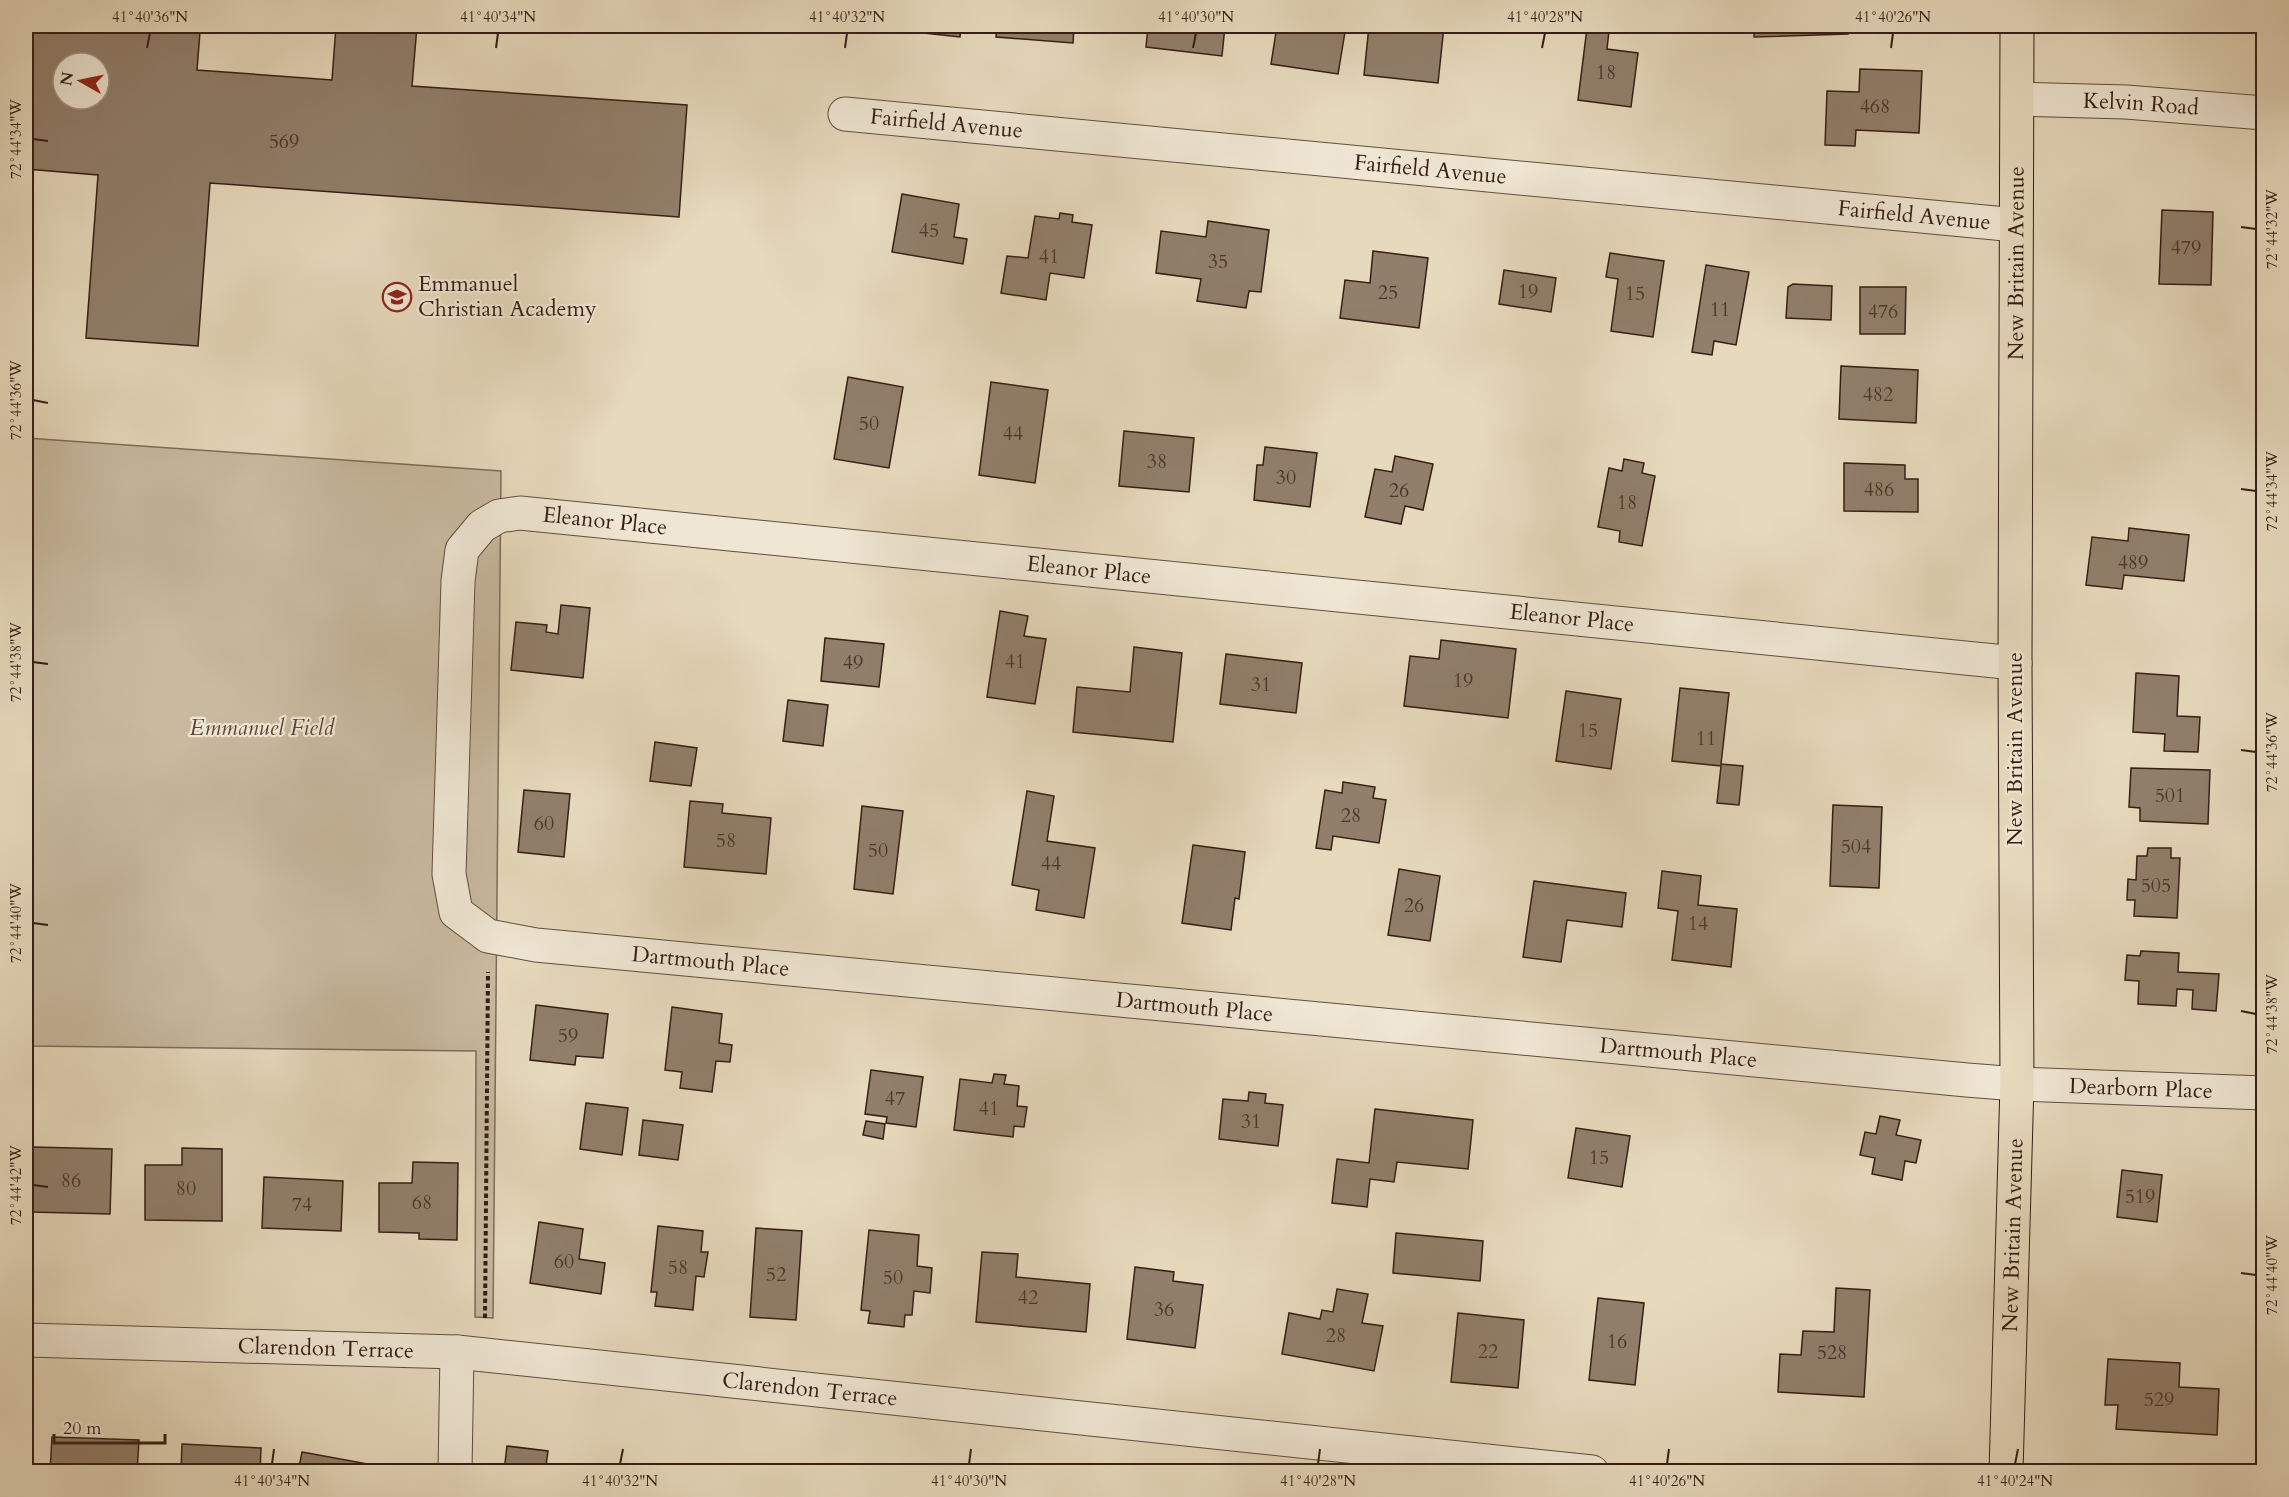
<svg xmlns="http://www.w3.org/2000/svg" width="2289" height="1497" font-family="Cardo,serif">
<rect width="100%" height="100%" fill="#e6d9bc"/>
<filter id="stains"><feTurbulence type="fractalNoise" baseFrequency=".00333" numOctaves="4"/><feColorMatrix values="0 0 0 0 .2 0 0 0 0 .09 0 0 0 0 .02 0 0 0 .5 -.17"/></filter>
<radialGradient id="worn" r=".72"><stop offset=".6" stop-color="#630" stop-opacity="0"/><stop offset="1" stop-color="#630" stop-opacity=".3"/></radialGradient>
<path fill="#c8b99f" stroke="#7e6c5a" stroke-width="1.5" d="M26 438 501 471 493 1318 475 1317 476 1051 26 1046Z"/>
<g fill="#917f6b" stroke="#351e14" stroke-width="1.5" fill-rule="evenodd">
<path d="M26 26H112L200 32 197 70 332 80 336 26H417L412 86 687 105 679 217 210 183 198 346 86 338 98 175 26 169ZM63 63H99V99H63Z"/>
<path d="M887 26H961L960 37 887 29Z"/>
<path d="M997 26H1074L1073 43 996 37Z"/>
<path d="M1148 26H1225L1222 56 1146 47Z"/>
<path d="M1277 26H1346L1338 74 1271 64Z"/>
<path d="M1369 26H1444L1438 83 1364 75Z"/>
<path d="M1754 26H1848V34L1754 37Z"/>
<path d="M1587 28 1609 31 1607 49 1638 53 1631 107 1578 100Z"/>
<path d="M1860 69 1922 71 1919 133 1856 130 1855 146 1825 145 1827 91 1859 92Z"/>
<path d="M902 194 959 204 954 237 967 239 963 264 892 252Z"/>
<path d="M2162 210 2213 212 2211 285 2159 284Z"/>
<path d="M1060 213 1073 215 1072 222 1092 225 1084 278 1050 273 1046 300 1001 293 1007 256 1028 258 1035 216 1059 219Z"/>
<path d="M1208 221 1269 230 1261 292 1249 291 1246 308 1197 301 1201 279 1156 273 1161 231 1206 237Z"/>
<path d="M1373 251 1428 258 1419 328 1340 318 1345 280 1370 283Z"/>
<path d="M1610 253 1664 261 1653 337 1611 331 1618 279 1606 277Z"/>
<path d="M1706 265 1749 272 1736 345 1714 341 1712 355 1692 352Z"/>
<path d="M1504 270 1556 278 1551 312 1499 304Z"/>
<path d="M1793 284 1832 286 1831 320 1786 318 1788 287Z"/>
<path d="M1860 287H1906L1905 334H1860Z"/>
<path d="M1841 366 1918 370 1916 423 1839 419Z"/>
<path d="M848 377 903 387 889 468 834 459Z"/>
<path d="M991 382 1048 390 1035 483 979 475Z"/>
<path d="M1124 431 1194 438 1189 492 1119 486Z"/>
<path d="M1265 447 1317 453 1310 507 1254 500 1257 465H1263Z"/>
<path d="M1395 456 1433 464 1423 510 1405 506 1401 524 1365 517 1375 469 1392 472Z"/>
<path d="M1624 459 1644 463 1642 473 1655 476 1642 546 1619 542 1620 531 1598 527 1609 468 1622 471Z"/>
<path d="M1844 463 1905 465V479H1918V512L1844 511Z"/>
<path d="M2129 528 2189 535 2184 581 2124 575 2122 589 2086 585 2092 537 2128 541Z"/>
<path d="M561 605 590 608 583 678 511 670 516 622 547 625 546 632 558 634Z"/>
<path d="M1000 611 1028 616 1024 636 1046 639 1035 704 987 697Z"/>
<path d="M825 638 884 644 879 687 821 681Z"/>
<path d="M1441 640 1516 649 1508 718 1404 706 1410 656 1439 659Z"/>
<path d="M1134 647 1182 653 1173 742 1073 732 1077 687 1130 692Z"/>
<path d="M1226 654 1302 663 1296 713 1220 704Z"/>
<path d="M2136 673 2179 676 2177 716 2200 717 2198 752 2164 751 2165 734 2133 732Z"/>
<path d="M1680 688 1729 693 1721 764 1743 766 1739 805 1717 803 1721 766 1672 761Z"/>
<path d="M1566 691 1621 699 1611 769 1556 761Z"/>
<path d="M788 700 828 705 823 746 783 741Z"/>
<path d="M655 742 697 748 691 786 650 781Z"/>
<path d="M2131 768 2210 770 2208 824 2140 821V808L2129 807Z"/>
<path d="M1343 782 1375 787 1373 798 1386 800 1379 843 1333 836 1331 850 1316 848 1325 790 1342 793Z"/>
<path d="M524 790 570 794 564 857 518 852Z"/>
<path d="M1027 791 1054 796 1047 841 1095 848 1084 918 1036 910 1039 890 1012 885Z"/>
<path d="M690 801 723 804 722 813 771 818 766 874 684 867Z"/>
<path d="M1833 805 1882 807 1879 888 1830 886Z"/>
<path d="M862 806 903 811 893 894 854 889Z"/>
<path d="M1193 845 1245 852 1239 899 1235 898 1231 930 1182 923Z"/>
<path d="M2148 848H2171V858H2180L2177 918 2134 916 2135 900H2127L2128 879 2136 880 2137 856H2147Z"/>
<path d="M1399 869 1440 876 1430 941 1388 935Z"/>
<path d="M1662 871 1701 876 1698 905 1737 909 1731 967 1672 960 1678 911 1658 908Z"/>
<path d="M1534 881 1626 893 1622 927 1567 920 1561 962 1523 957Z"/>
<path d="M2141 951 2179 953 2178 972 2219 974 2216 1011 2192 1009 2193 990 2177 989 2176 1006 2138 1004 2139 981 2125 980 2127 955 2140 956Z"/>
<path d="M536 1005 608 1014 603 1058 576 1056 575 1065 530 1060Z"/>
<path d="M672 1007 722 1014 719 1043 732 1045 730 1062 716 1061 712 1092 680 1088 682 1072 665 1070Z"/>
<path d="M871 1070 923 1077 916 1127 886 1123 887 1117 865 1114Z"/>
<path d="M994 1074 1006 1075 1004 1084 1019 1086 1017 1106 1027 1107 1024 1127 1014 1126 1013 1137 954 1130 960 1079 992 1083Z"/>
<path d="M1249 1092 1266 1094 1265 1103 1283 1105 1278 1146 1219 1139 1223 1099 1248 1101Z"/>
<path d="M586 1103 628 1108 622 1155 580 1149Z"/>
<path d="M1375 1109 1473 1120 1468 1169 1397 1162 1394 1182 1370 1179 1367 1207 1332 1203 1337 1159 1369 1163Z"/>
<path d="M1880 1116 1900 1120 1896 1135 1921 1140 1916 1163 1905 1161 1902 1180 1872 1174 1875 1158 1860 1155 1865 1132 1876 1134Z"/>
<path d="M643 1120 683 1125 678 1160 639 1155Z"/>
<path d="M866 1121 885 1124 883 1139 863 1135Z"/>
<path d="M1576 1128 1630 1136 1622 1187 1568 1178Z"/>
<path d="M33 1147 112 1149 110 1214 31 1212Z"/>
<path d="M182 1148 222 1149V1221L145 1220V1165H182Z"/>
<path d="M413 1162 458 1163 457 1240 419 1239V1233L379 1232V1183H412Z"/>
<path d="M2122 1170 2162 1175 2157 1222 2117 1217Z"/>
<path d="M264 1177 343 1181 341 1231 262 1228Z"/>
<path d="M539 1222 583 1229 579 1259 605 1263 601 1294 530 1283Z"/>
<path d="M658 1226 703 1231 701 1252H708L704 1277 696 1276 693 1310 655 1306 657 1292H651Z"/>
<path d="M756 1228 802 1231 796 1320 750 1317Z"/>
<path d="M869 1230 919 1235 917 1266 932 1268 930 1293 914 1291 912 1315H905L904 1327 868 1323 870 1311 861 1310Z"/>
<path d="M1396 1233 1483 1241 1480 1281 1393 1273Z"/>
<path d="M982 1252 1018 1254 1016 1277 1090 1284 1086 1332 976 1322Z"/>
<path d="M1135 1267 1174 1272 1173 1281 1203 1285 1195 1348 1127 1339Z"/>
<path d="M1836 1288 1870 1290 1864 1397 1778 1392 1780 1354 1801 1355 1803 1331 1834 1332Z"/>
<path d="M1337 1289 1368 1294 1362 1323 1383 1326 1374 1371 1282 1354 1289 1313 1320 1319 1322 1310 1333 1312Z"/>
<path d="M1598 1298 1644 1303 1635 1385 1589 1380Z"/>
<path d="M1458 1313 1524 1320 1518 1388 1451 1382Z"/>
<path d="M2108 1359 2180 1363 2179 1387 2219 1389 2217 1435 2116 1429 2118 1405H2105Z"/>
<path d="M52 1437 139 1440 137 1472H50Z"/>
<path d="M182 1444 261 1448 260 1472H181Z"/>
<path d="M507 1446 548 1451 546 1466 596 1472H504Z"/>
<path d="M302 1452 368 1464 366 1472H298Z"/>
</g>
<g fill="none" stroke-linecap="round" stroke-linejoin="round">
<g stroke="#614d3e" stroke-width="35">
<g id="minor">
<path id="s1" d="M2018 99 2126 102 2264 113"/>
<path id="s2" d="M845 114 2016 225"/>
<path id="s3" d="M2015 663 520 513 499 516 482 526 462 550 458 581 449 874 456 912 488 936 536 945 1967 1080 2017 1084 2264 1093"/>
<path id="s4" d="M26 1340 457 1352 1592 1472"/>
<path d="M455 1472 457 1352"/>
</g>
</g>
<g stroke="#351e14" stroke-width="35">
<g id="major">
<path id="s5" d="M2006 1472 2017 1084 2015 663 2017 26"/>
</g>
</g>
<path stroke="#351e14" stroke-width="4" stroke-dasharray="4.5 3" stroke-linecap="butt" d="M485 1318 488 972"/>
<use href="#minor" stroke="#efe6d3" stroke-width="33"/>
<use href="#major" stroke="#e6d9bc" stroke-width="33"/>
</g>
<path fill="none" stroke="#351e14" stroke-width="2" d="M147 48 150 33M496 48 498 33M845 48 847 33M1193 48 1196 33M1542 48 1545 33M1891 48 1893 33M33 139 48 141M2241 227 2256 229M33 400 48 403M2241 489 2256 491M33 662 48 664M2241 750 2256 752M33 923 48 925M2241 1011 2256 1014M33 1185 48 1187M2241 1273 2256 1275M272 1464 274 1449M620 1464 623 1449M969 1464 971 1449M1318 1464 1320 1449M1667 1464 1669 1449M2015 1464 2018 1449"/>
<defs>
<g id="school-ring" transform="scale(1.5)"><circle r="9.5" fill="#efe6d3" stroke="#8f2418" stroke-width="1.5"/><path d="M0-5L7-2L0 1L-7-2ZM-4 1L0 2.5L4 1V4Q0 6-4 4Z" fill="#8f2418"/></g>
</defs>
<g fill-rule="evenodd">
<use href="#school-ring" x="397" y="297"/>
</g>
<g text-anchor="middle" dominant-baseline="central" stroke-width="4.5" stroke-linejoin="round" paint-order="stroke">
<g font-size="20" fill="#4c362a">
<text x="1606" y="72">18</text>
<text x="1875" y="106">468</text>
<text x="284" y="141">569</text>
<text x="929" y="230">45</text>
<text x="2186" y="247">479</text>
<text x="1049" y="256">41</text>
<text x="1218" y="261">35</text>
<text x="1528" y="291">19</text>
<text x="1388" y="292">25</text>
<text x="1635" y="293">15</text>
<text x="1720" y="309">11</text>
<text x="1883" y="311">476</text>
<text x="1878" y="394">482</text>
<text x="869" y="423">50</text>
<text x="1013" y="433">44</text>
<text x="1157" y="461">38</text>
<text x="1286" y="477">30</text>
<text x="1879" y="489">486</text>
<text x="1399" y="490">26</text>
<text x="1627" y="502">18</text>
<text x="2133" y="562">489</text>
<text x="1015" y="661">41</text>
<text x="853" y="662">49</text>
<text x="1463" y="680">19</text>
<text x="1261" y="684">31</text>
<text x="1588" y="730">15</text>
<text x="1706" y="738">11</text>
<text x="2170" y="795">501</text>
<text x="1351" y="815">28</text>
<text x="544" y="823">60</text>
<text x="726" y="840">58</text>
<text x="1856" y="846">504</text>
<text x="878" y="850">50</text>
<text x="1051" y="863">44</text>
<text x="2156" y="885">505</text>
<text x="1414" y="905">26</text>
<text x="1698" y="923">14</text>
<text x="568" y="1035">59</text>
<text x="895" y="1098">47</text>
<text x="989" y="1108">41</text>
<text x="1251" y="1121">31</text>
<text x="1599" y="1157">15</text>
<text x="71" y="1180">86</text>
<text x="186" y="1188">80</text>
<text x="2140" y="1196">519</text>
<text x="422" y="1202">68</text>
<text x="302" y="1204">74</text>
<text x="564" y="1261">60</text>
<text x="678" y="1267">58</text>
<text x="776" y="1274">52</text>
<text x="893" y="1277">50</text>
<text x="1028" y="1297">42</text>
<text x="1164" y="1309">36</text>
<text x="1336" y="1335">28</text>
<text x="1617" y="1341">16</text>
<text x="1488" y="1351">22</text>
<text x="1832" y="1352">528</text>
<text x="2159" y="1399">529</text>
</g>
<g font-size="22" fill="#351e14" stroke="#efe6d3">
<text stroke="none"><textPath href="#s1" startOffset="123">Kelvin Road</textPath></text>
<text stroke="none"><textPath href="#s2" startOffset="102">Fairfield Avenue</textPath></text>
<text stroke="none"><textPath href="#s2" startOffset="588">Fairfield Avenue</textPath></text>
<text stroke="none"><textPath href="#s2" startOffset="1074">Fairfield Avenue</textPath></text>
<text stroke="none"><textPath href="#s5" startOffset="1209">New Britain Avenue</textPath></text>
<text transform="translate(605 521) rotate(6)">Eleanor Place</text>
<text transform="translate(1089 570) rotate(6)">Eleanor Place</text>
<text transform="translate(1572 618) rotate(6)">Eleanor Place</text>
<text transform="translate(2015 749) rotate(-90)">New Britain Avenue</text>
<text stroke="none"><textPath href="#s3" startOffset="2202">Dartmouth Place</textPath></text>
<text stroke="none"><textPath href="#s3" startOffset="2688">Dartmouth Place</textPath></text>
<text stroke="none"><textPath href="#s3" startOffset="3174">Dartmouth Place</textPath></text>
<text stroke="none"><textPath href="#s3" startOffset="3638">Dearborn Place</textPath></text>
<text stroke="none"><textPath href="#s5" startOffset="237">New Britain Avenue</textPath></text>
<text stroke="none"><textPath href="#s4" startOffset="300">Clarendon Terrace</textPath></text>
<text stroke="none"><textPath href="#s4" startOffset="786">Clarendon Terrace</textPath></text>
</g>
<g font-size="22" fill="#351e14" stroke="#efe6d3" text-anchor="start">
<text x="418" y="284">Emmanuel<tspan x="418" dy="25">Christian Academy</tspan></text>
</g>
<g font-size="22" font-style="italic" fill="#5a4537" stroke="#efe6d3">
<text x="262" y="728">Emmanuel Field</text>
</g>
</g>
<rect width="2289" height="1497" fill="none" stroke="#e6d9bc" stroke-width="66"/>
<g transform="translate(81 81) rotate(279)"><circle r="28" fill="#efe6d3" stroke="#a59687" stroke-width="1.5"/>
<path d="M0-4.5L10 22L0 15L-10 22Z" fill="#8f2418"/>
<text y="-9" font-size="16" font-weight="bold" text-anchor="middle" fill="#351e14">N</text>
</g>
<path d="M54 1434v9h111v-9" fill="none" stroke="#351e14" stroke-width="3"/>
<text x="63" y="1434" font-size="18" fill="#351e14" stroke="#efe6d3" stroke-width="4.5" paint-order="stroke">20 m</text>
<rect x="33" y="33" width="2223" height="1431" fill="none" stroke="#351e14" stroke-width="2"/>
<g font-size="15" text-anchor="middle" fill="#351e14">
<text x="150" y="22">41°40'36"N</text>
<text x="498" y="22">41°40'34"N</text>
<text x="847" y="22">41°40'32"N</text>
<text x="1196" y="22">41°40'30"N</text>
<text x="1545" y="22">41°40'28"N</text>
<text x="1893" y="22">41°40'26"N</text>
<text transform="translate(16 139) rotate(-90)" y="5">72°44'34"W</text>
<text transform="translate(2272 229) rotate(-90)" y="5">72°44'32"W</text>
<text transform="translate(16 400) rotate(-90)" y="5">72°44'36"W</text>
<text transform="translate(2272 491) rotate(-90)" y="5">72°44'34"W</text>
<text transform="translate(16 662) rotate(-90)" y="5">72°44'38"W</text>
<text transform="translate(2272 752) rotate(-90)" y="5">72°44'36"W</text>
<text transform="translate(16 923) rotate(-90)" y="5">72°44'40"W</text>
<text transform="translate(2272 1014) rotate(-90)" y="5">72°44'38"W</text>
<text transform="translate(16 1185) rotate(-90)" y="5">72°44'42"W</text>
<text transform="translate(2272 1275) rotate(-90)" y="5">72°44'40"W</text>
<text x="272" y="1486">41°40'34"N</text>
<text x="620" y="1486">41°40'32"N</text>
<text x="969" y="1486">41°40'30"N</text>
<text x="1318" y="1486">41°40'28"N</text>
<text x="1667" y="1486">41°40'26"N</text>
<text x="2015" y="1486">41°40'24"N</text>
</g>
<rect width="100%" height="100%" filter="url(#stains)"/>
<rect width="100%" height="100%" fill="url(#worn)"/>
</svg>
